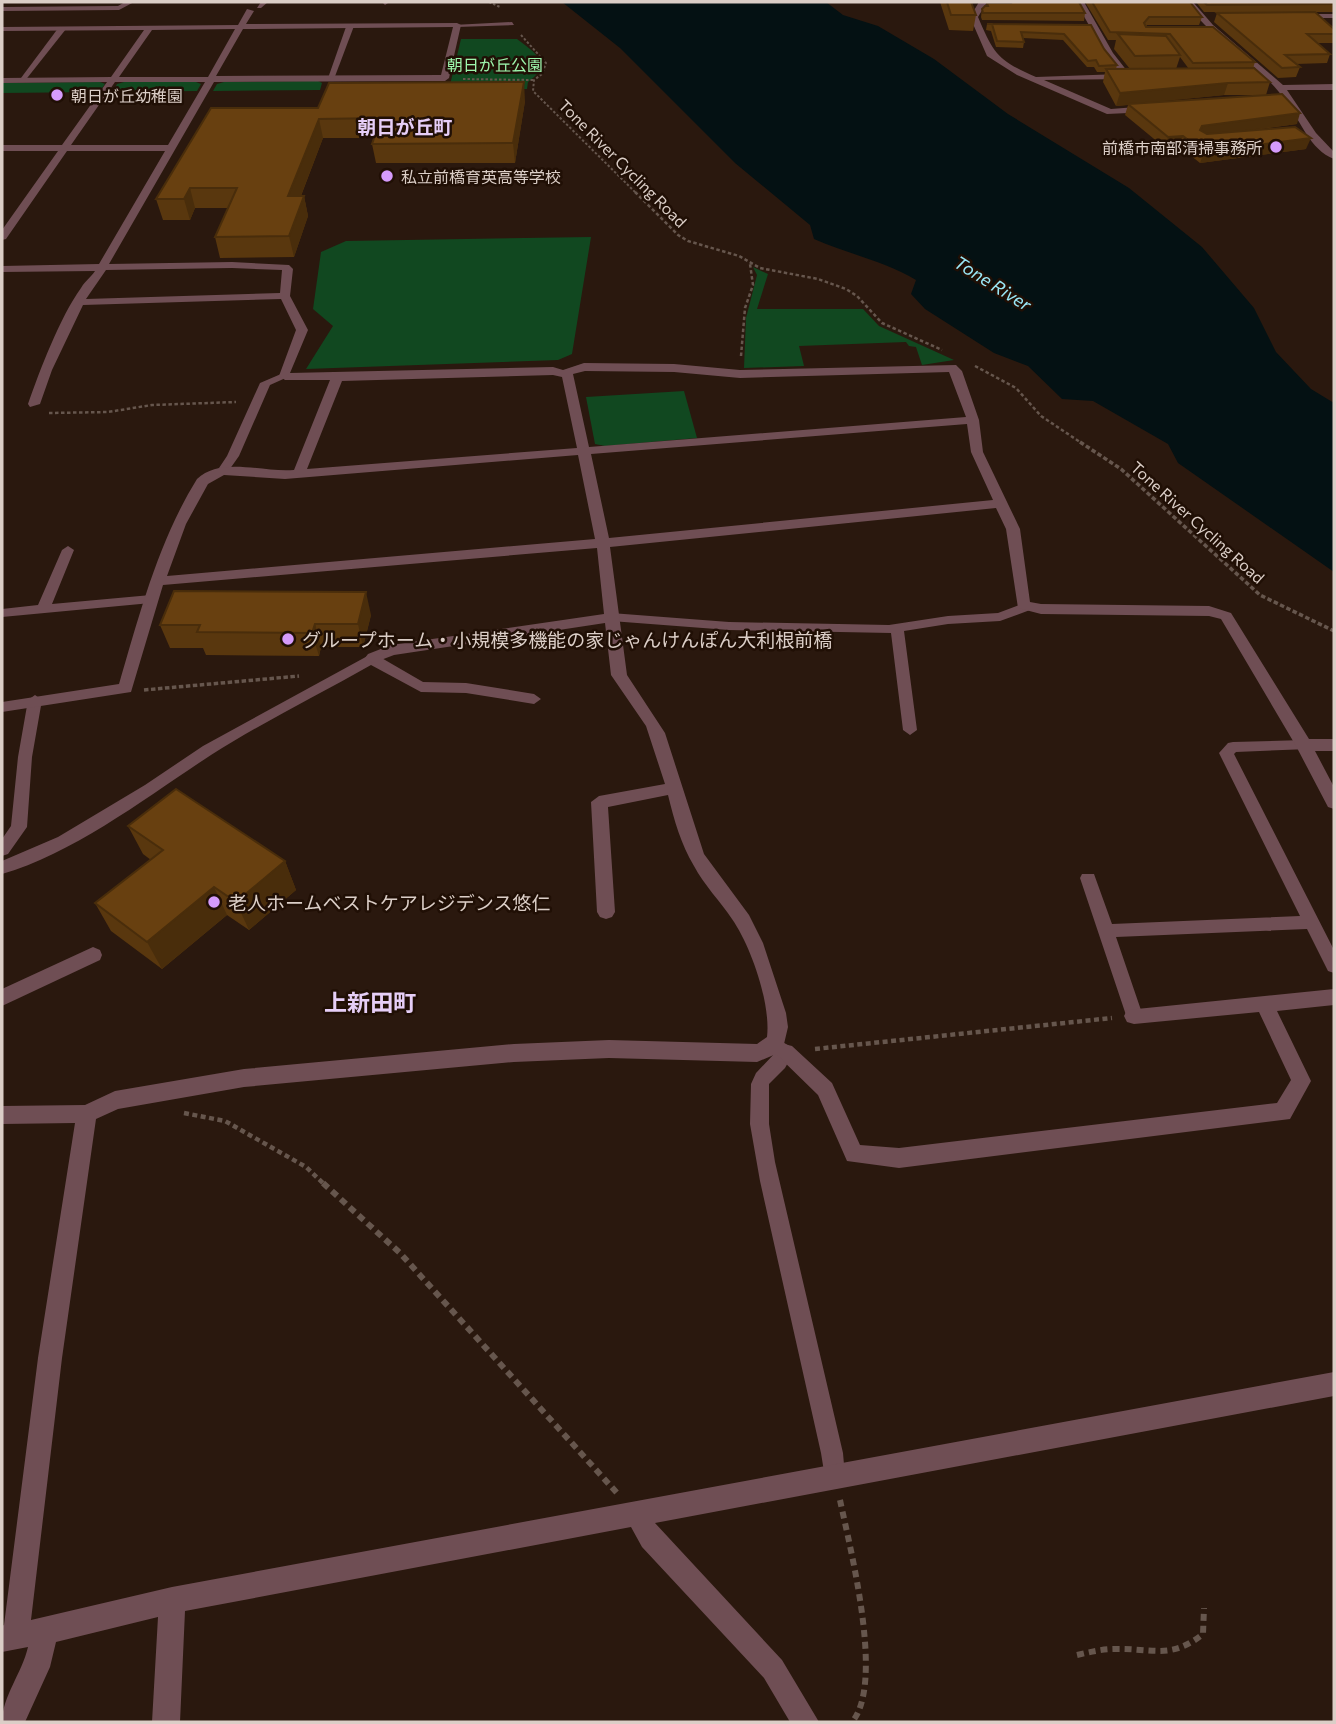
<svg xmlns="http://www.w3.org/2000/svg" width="1336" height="1724" font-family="Commissioner,'Noto Sans JP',sans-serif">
<rect width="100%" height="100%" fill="#2a180e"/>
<g fill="#114820">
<path d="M461 39H517C535 53 554 63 528 82L527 89H449Z"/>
<path d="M318 81 322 83 320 90 213 91 217 84 224 82Z"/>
<path d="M100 82 105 84 99 92 2 93V83Z"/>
<path d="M124 82H196L201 84 197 91 113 92 117 84Z"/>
<path d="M591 237 572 354 558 360 306 369 333 326 313 309 321 252 346 241Z"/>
<path d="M753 267 768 274 757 309H863L879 326 954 360 922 365 916 347 909 346 906 342 799 346 804 366 744 368 746 318 757 275Z"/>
<path d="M684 391 697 438 605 446 595 444 586 397Z"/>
</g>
<path fill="#041113" d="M562 2H826L843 15 878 26 934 59 1008 114 1129 188 1202 247 1254 308 1276 352 1311 389 1334 403V572L1178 463 1168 444 1093 401 1062 399 1028 366 994 353 925 309 911 294 916 280C884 261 848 254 814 239L810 225 735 163 620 48Z"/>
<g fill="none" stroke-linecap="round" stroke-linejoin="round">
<g stroke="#66564d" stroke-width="2" stroke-dasharray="2.5 2" stroke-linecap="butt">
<path d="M489 2 500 7"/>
<path d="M521 35 546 63 542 74 534 80 533 91 637 194"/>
<path d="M463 79 534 80"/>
</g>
<g stroke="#66564d" stroke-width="2.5" stroke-dasharray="3.5 2.5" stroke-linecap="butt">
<path d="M635 192 678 235 688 241 739 256 760 268 818 279 846 289 857 296 882 323 942 350"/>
<path d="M741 356 745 308 753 285 750 264"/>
<path d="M975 366 1016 388 1041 416 1083 444"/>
<path d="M49 413 108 412 152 405 236 402"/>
</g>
<g stroke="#66564d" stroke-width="3.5" stroke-dasharray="4.5 2.5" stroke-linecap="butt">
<path d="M1080 442 1121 469 1260 595 1334 631"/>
<path d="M144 690 299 676"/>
</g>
<g stroke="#66564d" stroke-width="4.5" stroke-dasharray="5 3.5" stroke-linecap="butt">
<path d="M815 1049 1112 1018"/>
<path d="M184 1113 225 1121 306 1167 325 1185"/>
</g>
<g stroke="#66564d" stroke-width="6" stroke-dasharray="7 5" stroke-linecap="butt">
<path d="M323 1183 400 1253 617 1493"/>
<path d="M840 1500C850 1548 885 1683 852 1722"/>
<path d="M1077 1655C1090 1652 1102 1649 1115 1649 1152 1648 1171 1660 1203 1634L1204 1608"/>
</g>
<g fill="#6f4e54" fill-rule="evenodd">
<path d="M261 2H268L261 8H257Z"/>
<path d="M382 2H388V3L385 5Z"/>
<path d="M512 22 514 25 457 27 453 25Z"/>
<path d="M347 24 354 26 334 79 327 81Z"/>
<path d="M59 27 66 29 24 82H18Z"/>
<path d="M281 374 290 376 270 385 239 456 227 473H219L217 471 227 456 260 383Z"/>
<path d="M68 546 74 550 52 604 151 595 158 599 151 603 2 617V609L38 605 62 550Z"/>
<path d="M1025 603 1032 607 1030 610 1000 621 948 624 904 631 917 730 910 735 903 730 891 633 729 630 611 621 604 617 611 613 729 622 889 625 948 616 998 613Z"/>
<path d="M373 653 423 682 466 683 534 694 541 699 534 704 466 693 421 692 371 665C318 695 263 722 211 755 148 796 75 853 2 874V861L58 837 145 785 203 746Z"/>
<path d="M35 695 42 700 32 757 27 827 8 854 2 856V839L11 826 18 757 28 700Z"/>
<path d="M1304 740 1311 745 1309 749 1236 752 1234 754 1334 950V973L1328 971 1307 929 1116 937 1143 1016 1140 1021 1134 1023 1128 1021 1080 878 1082 874H1094L1112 924 1300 916 1219 753 1228 743 1233 742Z"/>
<path d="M776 1038 791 1047 794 1052 785 1068 769 1084V1124L775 1162 843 1453 845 1476 842 1484 834 1487 826 1484 821 1453 760 1181 750 1124 751 1084 756 1073 774 1054 767 1046 770 1041Z"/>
</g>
<g fill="#6f4e54" fill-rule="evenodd">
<path d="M125 2H134L119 10 2 11V7L118 6Z"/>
<path d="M979 2H987L978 17C994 54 997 60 1036 77L1121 74 1105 54 1076 2H1084L1113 53 1131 76 1127 79 1044 80 1111 109 1149 106 1153 109 1149 112 1107 114 1017 75 987 56 970 17Z"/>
<path d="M1185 2H1193L1213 25 1283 85 1334 84V90H1287L1316 133 1334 152V159C1310 150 1300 120 1286 101 1258 62 1213 41 1185 2Z"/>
<path d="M247 9 254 11 246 24 457 23 461 25 449 78 445 81 214 82 109 264 232 262 289 265 293 269 290 296 308 330 290 373 553 367 563 370 584 363 674 364 740 370 956 365 962 371 979 420 983 452 1020 529 1030 602 1041 604 1209 606 1231 613 1309 739H1334V751H1315L1334 787V809L1328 807 1296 746 1221 619 1209 616 1041 614 1018 608 1006 529 996 508 610 547 627 675 665 733 704 854 749 915 763 943 786 1013 788 1027 784 1044 792 1046 832 1083 860 1145 899 1148 1277 1103 1291 1080 1259 1012 1134 1024 1127 1022 1124 1016 1127 1010 1334 989V1005L1277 1011 1311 1081 1290 1119 899 1168 847 1161 818 1095 776 1054 757 1062 609 1058 514 1062 244 1087 118 1109 96 1119 62 1358 31 1620 172 1587 1334 1372V1396L655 1523 782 1660 819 1722H790L764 1678 642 1547 631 1527 185 1611 180 1722H152L158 1617 56 1642 50 1667 25 1722H2C2 1697 22 1673 28 1647L2 1652V1626L4 1625 38 1358 75 1123 2 1124V1106L85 1105 115 1091 244 1069 514 1044 609 1040 757 1044 767 1037C771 1004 751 946 732 919 720 901 704 885 694 866 681 844 674 820 668 795L608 807 615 912 612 917 606 919 600 917 597 912 591 802 599 796 665 784 646 726 611 675 605 623 394 655 373 663 365 658 368 654 391 645 604 614 597 548 163 585 131 692 2 712V702L119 684C140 613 158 542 197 479 221 456 264 473 294 470L330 380H285L279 376 296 330 281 299 83 305 52 370 40 404 30 407 28 404C40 370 60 317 81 288 85 281 91 277 95 271L2 272V266L99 264 165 151H67L6 239 2 240V230L58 151H2V145H62L107 82 2 83V78L111 77 144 30 2 31V27L238 25ZM453 27 441 75 216 76 243 29ZM235 29 208 77H119L152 30ZM115 82H205L168 145H71ZM232 268 282 270 280 293 86 299 106 270ZM585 371 674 372 740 378 949 372 966 417 589 447 573 374ZM553 375 562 377 577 448 307 469 342 381ZM967 424 971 452 993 500 609 538 591 454ZM578 455 595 539 167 576 186 524 208 484 224 475 285 479Z"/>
<path d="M1297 14H1334V18H1294Z"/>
<path d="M93 947 100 950 102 955 100 960 2 1006V989Z"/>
</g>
</g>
<g fill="#59370e" fill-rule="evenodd">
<path d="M940 2H972V6L976 15 973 31 949 30Z"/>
<path d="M1005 2H1079L1085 13 1084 21 982 20 981 17 982 9 986 6 987 3H1006Z"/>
<path d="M1085 2H1190L1202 17 1199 25H1147L1146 27 1255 62 1253 68 1270 82 1266 95H1224L1141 103 1297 124 1247 131 1306 149 1200 163 1180 147 1165 148 1125 115 1128 105 1116 106 1103 82 1105 72H1097L1094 67H1087L1063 40 1023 38 1024 42 1023 48 996 47 991 31 986 30 987 24 1091 25 1104 49 1117 65 1116 69H1130L1114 49 1116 40H1108ZM1180 57 1189 69H1176Z"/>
<path d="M1196 2H1334V12H1315L1334 29V43H1317L1330 54 1327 63 1296 64 1300 67 1296 77 1278 78 1214 22 1217 13 1277 12H1204Z"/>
<path d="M525 101 515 163H376L372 144 374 138H323L301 196H304L308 216 294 257 220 258 215 237 228 208H195L190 220H163L156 199 318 108Z"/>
<path d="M371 615 363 647H321L319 656 206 655 203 648H170L160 625Z"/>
<path d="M128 826 285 861 296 890 249 930 227 915 162 969 111 931 95 903 151 860 143 854Z"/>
</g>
<g fill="#492d0b">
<path d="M524 82 525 101 515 163 513 143Z"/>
<path d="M1228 83 1224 95 1116 106 1120 93Z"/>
<path d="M1300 113 1297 124 1199 137 1200 130 1202 126Z"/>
<path d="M319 119 323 138 293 216 288 196Z"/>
<path d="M1183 136 1180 147 1165 148 1168 137Z"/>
<path d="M1311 138 1306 149 1200 163 1204 152Z"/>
<path d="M190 188 195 208 190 220 184 199Z"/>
<path d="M304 196 308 216 294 257 289 236Z"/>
<path d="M366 592 371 615 363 647 358 624Z"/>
<path d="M315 624 321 647 319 656 312 633Z"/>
<path d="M285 861 296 890 249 930 236 902Z"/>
<path d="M214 887 227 915 162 969 147 942Z"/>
</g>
<g fill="#684010" stroke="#492d0b" stroke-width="2">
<path d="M947 2H971L976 15H951Z"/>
<path d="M1009 2H1079L1085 13H983L982 9 985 6H988L987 3H1010Z"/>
<path d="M1092 2H1190L1202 17H1149L1144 23 1146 27H1213L1255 62 1193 63 1170 34 1110 32Z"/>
<path d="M1204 2H1334V4L1207 5Z"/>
<path d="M1315 12 1334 29V34H1307L1330 54 1285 55 1300 67 1282 68 1217 13Z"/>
<path d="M987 24 1091 25 1104 49 1117 65 1099 66 1096 60 1088 61 1064 34 1021 32 1024 42 997 41 992 24Z"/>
<path d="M1118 34 1166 36 1180 55 1135 56Z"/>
<path d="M1254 68 1270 82 1228 83 1120 93 1106 69Z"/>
<path d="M524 82 513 143 372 144 381 118 319 119 288 196H304L289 236 215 237 237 188H190L184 199H156L211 108H318L329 83Z"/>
<path d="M1282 94 1300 113 1202 126 1200 130 1207 134 1295 127 1311 138 1204 152 1183 136 1168 137 1128 104Z"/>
<path d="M174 591 366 592 358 624H315L312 633 197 632 200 625H160Z"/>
<path d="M176 789 285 861 236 902 214 887 147 942 95 903 163 850 128 826Z"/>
</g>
<g fill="#d59bfb" stroke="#200f05" stroke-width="2.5">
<circle cx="57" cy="95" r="7"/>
<circle cx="1276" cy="147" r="7"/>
<circle cx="387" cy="176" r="7"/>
<circle cx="288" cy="639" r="7"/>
<circle cx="214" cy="902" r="7"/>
</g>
<g text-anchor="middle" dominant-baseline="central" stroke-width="5" stroke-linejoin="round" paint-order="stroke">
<g font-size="16" fill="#9df5ac" stroke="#200f05">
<text x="495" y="64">朝日が丘公園</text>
</g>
<g font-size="16" fill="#dbcec7" stroke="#200f05" text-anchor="start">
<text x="71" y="95">朝日が丘幼稚園</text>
<text x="1262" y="147" text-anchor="end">前橋市南部清掃事務所</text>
<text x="401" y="176">私立前橋育英高等学校</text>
</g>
<g font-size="16" fill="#dbcec7" stroke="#200f05">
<text transform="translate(623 163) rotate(45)">Tone River Cycling Road</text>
<text transform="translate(1198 522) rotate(42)">Tone River Cycling Road</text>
</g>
<g font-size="18" font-style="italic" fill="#9ae8f7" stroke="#200f05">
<text transform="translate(993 283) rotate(32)">Tone River</text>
</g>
<g font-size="19" font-weight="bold" fill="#e6cef7" stroke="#200f05">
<text x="405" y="126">朝日が丘町</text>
</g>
<g font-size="19" fill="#dbcec7" stroke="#200f05" text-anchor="start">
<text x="302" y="639">グループホーム・小規模多機能の家じゃんけんぽん大利根前橋</text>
<text x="228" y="902">老人ホームベストケアレジデンス悠仁</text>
</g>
<g font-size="23" font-weight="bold" fill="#e6cef7" stroke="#200f05">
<text x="370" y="1002">上新田町</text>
</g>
</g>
<rect width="1336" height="1724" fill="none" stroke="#dbcec7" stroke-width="7"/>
</svg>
